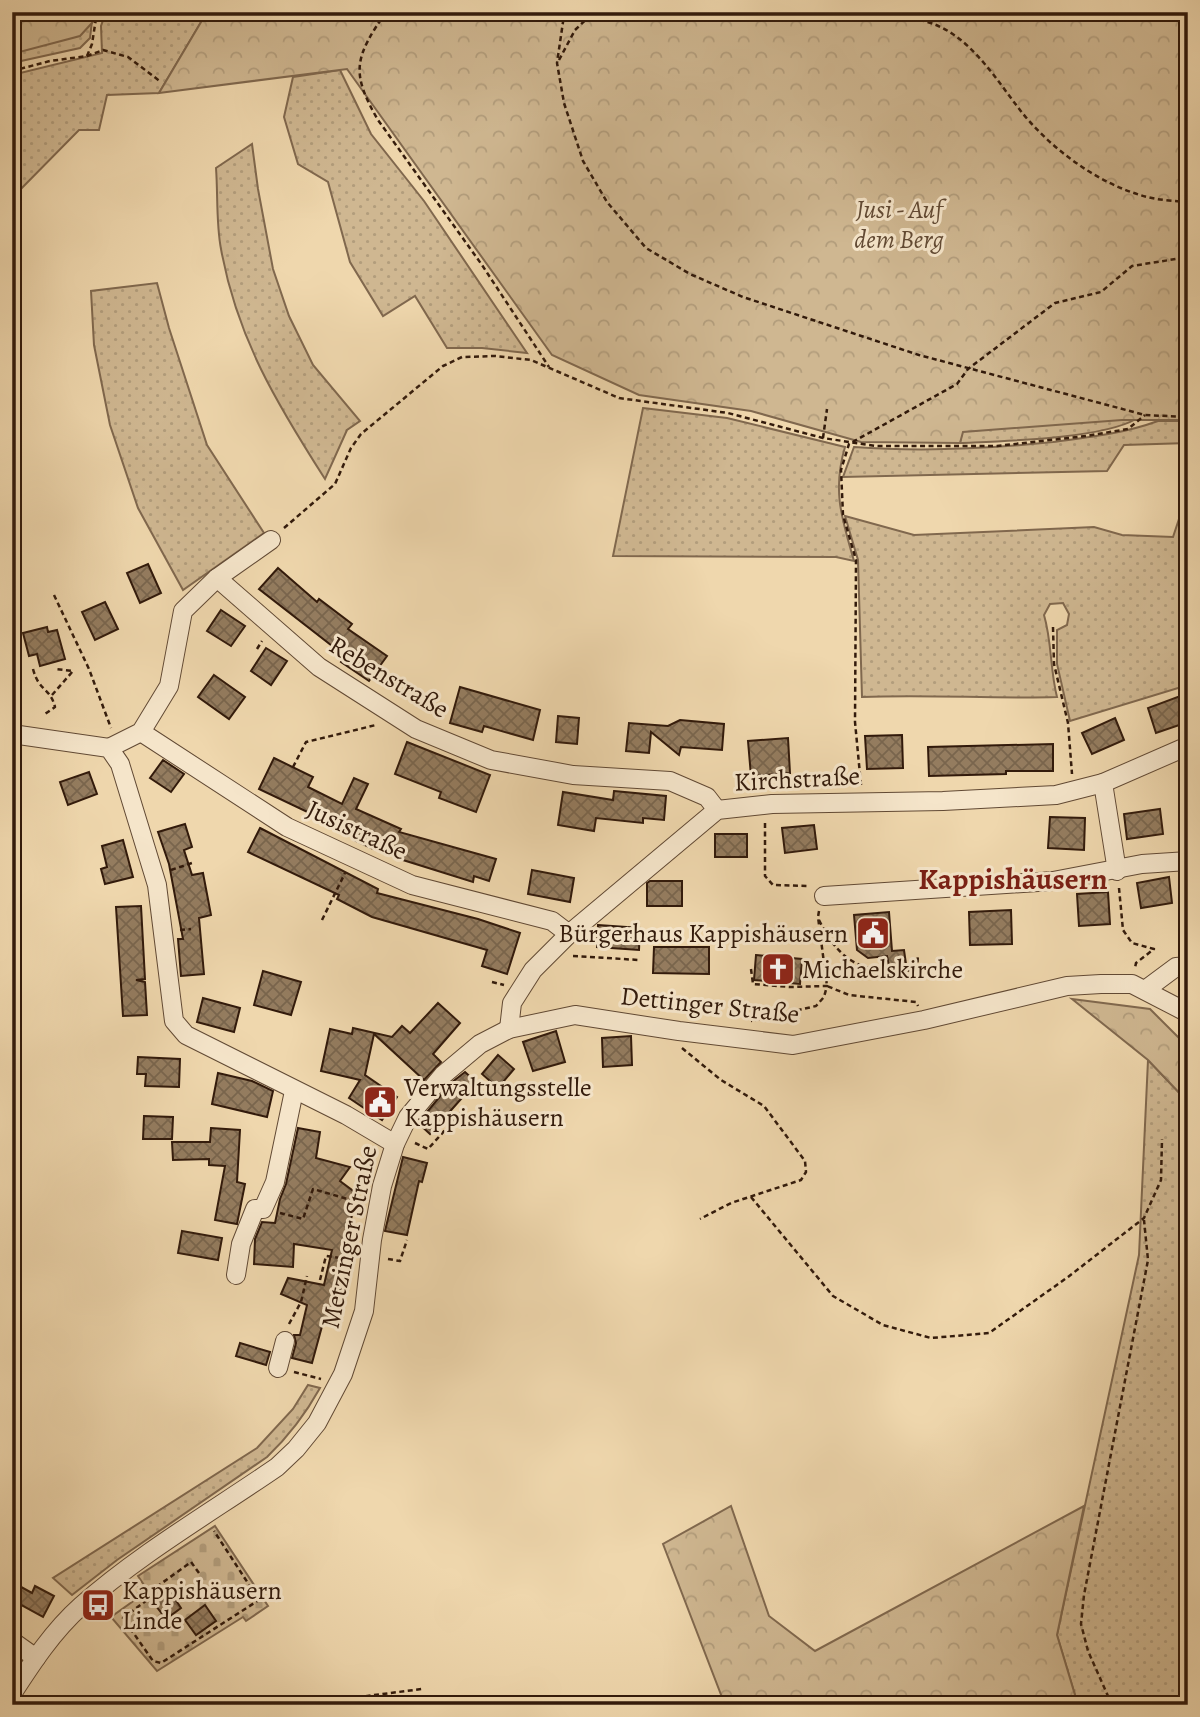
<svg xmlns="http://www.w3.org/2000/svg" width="1200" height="1717" font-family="Alegreya,serif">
<defs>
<pattern id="grass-dots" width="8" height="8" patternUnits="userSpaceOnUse" patternTransform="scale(1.75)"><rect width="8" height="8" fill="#cfb791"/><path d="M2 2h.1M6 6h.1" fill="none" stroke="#b29d7c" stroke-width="1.8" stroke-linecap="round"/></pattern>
<pattern id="forest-crowns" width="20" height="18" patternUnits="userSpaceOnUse" patternTransform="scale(1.75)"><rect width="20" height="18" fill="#cfb791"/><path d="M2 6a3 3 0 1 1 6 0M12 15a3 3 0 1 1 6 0" fill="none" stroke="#b29d7c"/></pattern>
<pattern id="cemetery-stones" width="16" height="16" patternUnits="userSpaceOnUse" patternTransform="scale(1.75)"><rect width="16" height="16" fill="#cfb791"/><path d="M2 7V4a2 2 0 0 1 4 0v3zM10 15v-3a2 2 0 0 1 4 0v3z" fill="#b29d7c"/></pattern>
<pattern id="building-cross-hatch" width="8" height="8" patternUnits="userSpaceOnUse" patternTransform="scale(1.75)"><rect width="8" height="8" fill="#947c5f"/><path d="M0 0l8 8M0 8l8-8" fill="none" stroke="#79654d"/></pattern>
</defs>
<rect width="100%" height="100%" fill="#efd7ad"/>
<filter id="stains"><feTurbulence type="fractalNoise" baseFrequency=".00286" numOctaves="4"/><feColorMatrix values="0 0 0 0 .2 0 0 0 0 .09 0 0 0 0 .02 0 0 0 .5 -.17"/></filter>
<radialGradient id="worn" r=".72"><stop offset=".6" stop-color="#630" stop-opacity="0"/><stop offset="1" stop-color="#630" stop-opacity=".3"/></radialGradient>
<g fill="url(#grass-dots)" stroke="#80684e" stroke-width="2">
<path d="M12 12H93L90 38 80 48 12 63Z"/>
<path d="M106 12H207L159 93 107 95 99 130H79L12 198V75L102 53 101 26Z"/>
<path d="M340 70 371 134 424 201 527 353 482 348H447L415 296 383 316 350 262 328 182 298 164 284 117 293 77Z"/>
<path d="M252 144 258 189 273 269 289 316 313 365 360 421 347 430 325 479C277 404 237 338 221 249 216 223 218 195 216 168Z"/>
<path d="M157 283 169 328 207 445 264 533 183 590 138 508 110 425 94 345 91 291Z"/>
<path d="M973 374 1136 419C1101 439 1003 441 960 443Z"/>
<path d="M643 408 727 418 845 447C832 491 842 519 854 561L836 557 613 556Z"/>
<path d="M1158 421H1188V443L1124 445 1107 471 843 477 854 447C921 452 987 449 1053 442 1090 437 1122 434 1158 421Z"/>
<path d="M845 516 914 535 1094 527 1122 535 1173 537 1180 516H1188V685L1070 721 1057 664V630L1067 625 1069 614 1063 603 1050 604 1044 615C1052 642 1050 670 1057 697 992 699 927 694 862 697L858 560Z"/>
<path d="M1148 1060 1188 1102V1705H1078L1057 1635 1139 1255Z"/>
<path d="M308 1385 320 1388C305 1415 289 1436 267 1457L117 1560 72 1595 53 1578 257 1448 293 1409Z"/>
</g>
<g fill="url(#forest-crowns)" stroke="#80684e" stroke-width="2">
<path d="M12 12H102L80 36 12 54Z"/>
<path d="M207 12H1188V420H1122L963 432 960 443 861 442 751 411 639 395 552 355 347 69 159 93Z"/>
<path d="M1072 999 1150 1009 1188 1047V1102L1148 1060Z"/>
<path d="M731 1506 769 1616 815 1651 1084 1506 1057 1635 1078 1705H725L663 1544Z"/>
</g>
<path fill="url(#cemetery-stones)" stroke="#80684e" stroke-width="2" d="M215 1526 268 1606 246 1621 243 1617 157 1671 111 1617 139 1597 137 1594 146 1588 138 1576Z"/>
<g fill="url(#building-cross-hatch)" stroke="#321a0b" stroke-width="2">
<path d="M148 564 161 593 140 603 127 573Z"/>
<path d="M278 568 317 602 319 599 352 624 348 629 387 656 369 681 341 662 345 656 259 589Z"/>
<path d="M105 602 118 629 95 640 82 612Z"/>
<path d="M221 610 245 626 231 646 207 631Z"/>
<path d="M47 627 48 632 57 630 65 659 40 666 37 654 29 656 23 633Z"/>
<path d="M266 648 287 661 271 685 251 671Z"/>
<path d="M214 675 245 697 229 719 198 697Z"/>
<path d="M460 687 540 710 533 740 484 726 482 732 450 723Z"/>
<path d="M1183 695 1188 709V722L1156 733 1148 708Z"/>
<path d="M558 716 579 718 577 744 556 742Z"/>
<path d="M1115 718 1124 740 1092 754 1082 733Z"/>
<path d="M680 720 724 724 722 750 681 747 679 755 651 732 649 753 626 751 629 723 668 726Z"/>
<path d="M902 735 903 768 867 769 865 736Z"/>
<path d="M788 738 790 773 751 776 748 741Z"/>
<path d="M407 742 490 775 476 812 439 798 441 792 395 774Z"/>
<path d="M1053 744V771H1006V774L929 776 928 747Z"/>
<path d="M274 758 313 777 308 787 342 804 354 778 368 784 356 809 401 829 399 832 496 859 489 881 474 876 473 882 403 860 404 857 375 844 373 849 354 840 356 835 259 789Z"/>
<path d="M163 760 184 774 171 792 150 778Z"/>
<path d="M89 772 97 794 68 805 60 782Z"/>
<path d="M614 791 666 796 664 820 643 818V823L596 818 594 831 558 825 563 792 613 800Z"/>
<path d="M1160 809 1163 834 1127 839 1124 814Z"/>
<path d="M1050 817 1085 818 1084 850 1048 848Z"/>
<path d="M185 824 192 847 184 850 192 875 203 873 211 915 199 918 204 974 181 976 178 939H183L169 864 158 832Z"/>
<path d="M814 825 817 849 785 853 782 828Z"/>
<path d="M260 828 378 889 377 893 478 919 520 933 507 974 482 966 487 950 372 917 337 899 339 895 248 852Z"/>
<rect x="715" y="834" width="32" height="23"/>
<path d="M123 840 133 877 105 884 101 869 107 867 102 846Z"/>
<path d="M532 870 574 878 570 902 528 894Z"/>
<path d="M1169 877 1172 903 1141 908 1137 883Z"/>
<path d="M650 881H682V906H647V883Z"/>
<path d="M1108 892 1110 924 1079 926 1077 894Z"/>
<path d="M141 906 145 979 136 980 145 982 147 1015 123 1016 116 907Z"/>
<path d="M1011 910 1012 944 970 945 969 912Z"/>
<path d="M889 912 892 951 904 950 906 964 889 966 887 956 868 958 857 950 854 915Z"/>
<path d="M598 925 640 928 639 950 597 947Z"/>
<path d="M654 947H709V974L653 973Z"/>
<path d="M756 955 802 959 800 984 754 980Z"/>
<path d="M263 971 301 982 291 1015 254 1005Z"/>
<path d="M203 998 240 1008 234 1032 197 1022Z"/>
<path d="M438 1003 460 1023 433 1054 441 1062 424 1080 374 1034 365 1075 397 1097 382 1120 349 1098 360 1080 321 1071 330 1029 352 1034 353 1028 392 1037 402 1026 410 1033Z"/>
<path d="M556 1031 565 1062 533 1071 523 1042Z"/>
<path d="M631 1036 632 1065 603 1067 602 1038Z"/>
<path d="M498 1055 514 1069 498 1088 482 1074Z"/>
<path d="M138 1057 180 1059 179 1087 145 1086 146 1074H137Z"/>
<path d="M465 1072 476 1082 430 1134 418 1123 451 1083Z"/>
<path d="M218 1073 252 1081 273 1091 267 1117 212 1104Z"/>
<path d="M144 1116 173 1117 172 1139H143Z"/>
<path d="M211 1128 240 1130 237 1182 245 1184 237 1224 215 1220 225 1166 209 1165V1159L173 1160 172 1142H210Z"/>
<path d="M298 1128 320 1132 316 1158 350 1167 340 1181 356 1193 343 1264 352 1266 346 1290 340 1289 332 1321 324 1319 312 1363 292 1358 296 1343 294 1335H300L307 1305 281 1294 288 1278 324 1285 332 1250 294 1244 293 1267 254 1264 255 1239 262 1222 275 1223 280 1199 286 1184Z"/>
<path d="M403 1157 427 1163 422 1182 419 1181 407 1235 385 1231Z"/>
<path d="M182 1231 222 1238 218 1260 178 1253Z"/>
<path d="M240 1343 270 1352 266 1365 236 1356Z"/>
<path d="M12 1582 32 1593 35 1586 54 1596 43 1617 12 1600Z"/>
<path d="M169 1590 181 1608 166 1619 153 1602Z"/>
<path d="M205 1605 216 1621 196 1635 185 1620Z"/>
</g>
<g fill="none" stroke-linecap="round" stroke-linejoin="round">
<g stroke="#614934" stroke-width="20">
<g id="minor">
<path d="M217 578 319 667 416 729 491 760 573 775 670 781 707 797 717 810"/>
<path d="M141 732 287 827 412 885 552 921 569 934"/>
<path d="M12 734 109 748 120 764 157 885 174 1021 186 1035 346 1115 395 1144"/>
<path d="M109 748 141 732 169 686 183 611 217 578 271 540"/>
<path d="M1103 783 1117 871"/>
<path d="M824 896 1053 881 1142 864 1188 861"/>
<path d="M1145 990 1176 967 1188 966"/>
<path d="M509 1029 512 1003 533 970 569 934 717 810 772 804 943 801 1056 795 1103 783 1181 749 1188 748"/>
<path d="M236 1275 241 1244 255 1209H263L275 1182 294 1091"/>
<path d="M278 1368 285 1341"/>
<path d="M12 1641 36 1658"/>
<path d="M12 1694C32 1663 53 1631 81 1606 138 1555 213 1511 277 1467L296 1449 317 1423 343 1374 364 1311 372 1240 382 1186 395 1144 408 1117 443 1075 480 1044 509 1029 575 1015 679 1031 793 1045 924 1020 1067 986 1101 984H1132L1188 1013"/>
</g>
</g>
<g stroke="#321a0b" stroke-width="2.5" stroke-dasharray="5 3.5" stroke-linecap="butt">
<path d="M386 12C355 57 350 72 378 120L482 265 549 367"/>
<path d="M568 12 563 22 557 63 564 103 583 161 607 202 646 248 690 274 743 297 919 355 1145 415 1188 417"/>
<path d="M777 12C791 25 815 18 833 17 870 16 915 11 948 31 978 49 999 83 1020 110 1049 147 1094 181 1140 195 1155 200 1173 201 1188 202"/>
<path d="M87 56 92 44 97 12"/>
<path d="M559 60 575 30 594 12"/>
<path d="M12 71 50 61 87 56 103 50 128 57 161 82"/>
<path d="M823 438 827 409"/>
<path d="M284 528 335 484 351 448 361 434 443 366 462 357 495 356 531 360 619 398 728 413 823 438 876 446H997L1086 436 1128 429 1145 415"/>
<path d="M54 595 89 669 111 728"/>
<path d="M1053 627 1054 664 1068 723 1072 774"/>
<path d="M257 649 262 641"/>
<path d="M33 669C39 692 50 687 55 707L45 714"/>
<path d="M52 695 73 671 55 669"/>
<path d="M293 767 306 742 376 725"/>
<path d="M861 785 855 722 856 560 843 515 841 470 849 444 957 384 968 369 1055 303 1101 292 1132 266 1188 257"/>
<path d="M765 823V876L773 885 809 886"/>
<path d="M171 870 192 863"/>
<path d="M1119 888 1123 930 1132 943 1154 949 1136 963 1135 968"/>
<path d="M819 911 818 917 827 986 849 995 916 1002 918 1006"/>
<path d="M322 920 345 873"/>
<path d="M819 920C843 968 866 973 917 970L918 954"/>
<path d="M180 930 191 929"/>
<path d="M573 956 639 960"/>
<path d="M751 969 753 984 790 987 827 986 824 997 816 1006 751 1021"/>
<path d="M492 982 504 985"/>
<path d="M682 1048 721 1080 764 1106 805 1161 806 1172 801 1180 731 1203 700 1219"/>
<path d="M415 1143 428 1149 464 1109"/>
<path d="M751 1197 833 1296 883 1325 931 1338 989 1333 1068 1277 1144 1218 1161 1180 1162 1139"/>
<path d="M280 1213 303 1219 313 1189 351 1200"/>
<path d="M388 1259 400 1261 407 1240"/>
<path d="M320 1280 326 1256 354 1260"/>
<path d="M289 1324 301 1302 307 1276"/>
<path d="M294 1372 321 1379"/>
<path d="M199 1573 191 1562 144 1596 147 1600 123 1618 153 1661 161 1663 259 1600 214 1531"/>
<path d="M136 1584 144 1596"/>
<path d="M333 1705 351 1698 422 1689"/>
<path d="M1112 1705 1088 1651 1081 1624 1084 1595 1148 1260 1144 1220"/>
</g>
<use href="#minor" stroke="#f5e5ca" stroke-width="18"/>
</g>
<defs>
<g id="civic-square" transform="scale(1.75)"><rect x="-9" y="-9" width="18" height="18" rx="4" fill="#8f2418" stroke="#f5e5ca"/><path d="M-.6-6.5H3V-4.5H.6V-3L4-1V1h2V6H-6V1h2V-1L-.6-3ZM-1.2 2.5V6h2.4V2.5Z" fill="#fff"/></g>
<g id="church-square" transform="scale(1.75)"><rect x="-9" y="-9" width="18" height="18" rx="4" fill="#8f2418" stroke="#f5e5ca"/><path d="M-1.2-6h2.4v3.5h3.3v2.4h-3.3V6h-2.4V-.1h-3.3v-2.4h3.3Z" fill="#fff"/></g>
<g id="bus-square" transform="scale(1.75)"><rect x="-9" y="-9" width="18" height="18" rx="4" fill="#8f2418" stroke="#f5e5ca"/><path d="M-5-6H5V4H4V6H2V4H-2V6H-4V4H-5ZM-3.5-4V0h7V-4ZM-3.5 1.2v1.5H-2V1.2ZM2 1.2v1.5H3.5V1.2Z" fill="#fff"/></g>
</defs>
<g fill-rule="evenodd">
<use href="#civic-square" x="873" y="933"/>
<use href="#church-square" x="778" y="969"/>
<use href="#civic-square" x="380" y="1102"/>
<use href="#bus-square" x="98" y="1605"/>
</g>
<g text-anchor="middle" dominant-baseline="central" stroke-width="6" stroke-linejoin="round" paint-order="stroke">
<g font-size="26" font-style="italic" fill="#614933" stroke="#f5e5ca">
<text x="899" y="209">Jusi - Auf<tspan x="899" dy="30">dem Berg</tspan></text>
</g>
<g font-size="26" fill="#321a0b" stroke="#f5e5ca">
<text transform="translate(389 677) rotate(31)">Rebenstraße</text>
<text transform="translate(797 779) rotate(-3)">Kirchstraße</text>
<text transform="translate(357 830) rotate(25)">Jusistraße</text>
<text transform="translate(710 1005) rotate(6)">Dettinger Straße</text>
<text transform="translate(349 1237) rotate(-78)">Metzinger Straße</text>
</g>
<g font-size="26" fill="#321a0b" stroke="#f5e5ca" text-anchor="start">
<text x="848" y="933" text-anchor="end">Bürgerhaus Kappishäusern</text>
<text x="802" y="969">Michaelskirche</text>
<text x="404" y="1087">Verwaltungsstelle<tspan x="404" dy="30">Kappishäusern</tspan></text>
<text x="122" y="1590">Kappishäusern<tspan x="122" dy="30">Linde</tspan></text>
</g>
<g font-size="30" font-weight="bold" fill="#7a1f14" stroke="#f5e5ca">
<text x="1013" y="879">Kappishäusern</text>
</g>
</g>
<rect width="1200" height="1717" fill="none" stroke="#efd7ad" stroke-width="42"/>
<rect x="14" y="14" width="1172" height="1689" fill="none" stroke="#321a0b" stroke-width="3.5"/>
<rect x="21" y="21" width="1158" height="1675" fill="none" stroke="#321a0b" stroke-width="2"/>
<rect width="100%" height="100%" filter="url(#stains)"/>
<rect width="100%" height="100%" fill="url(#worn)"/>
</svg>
